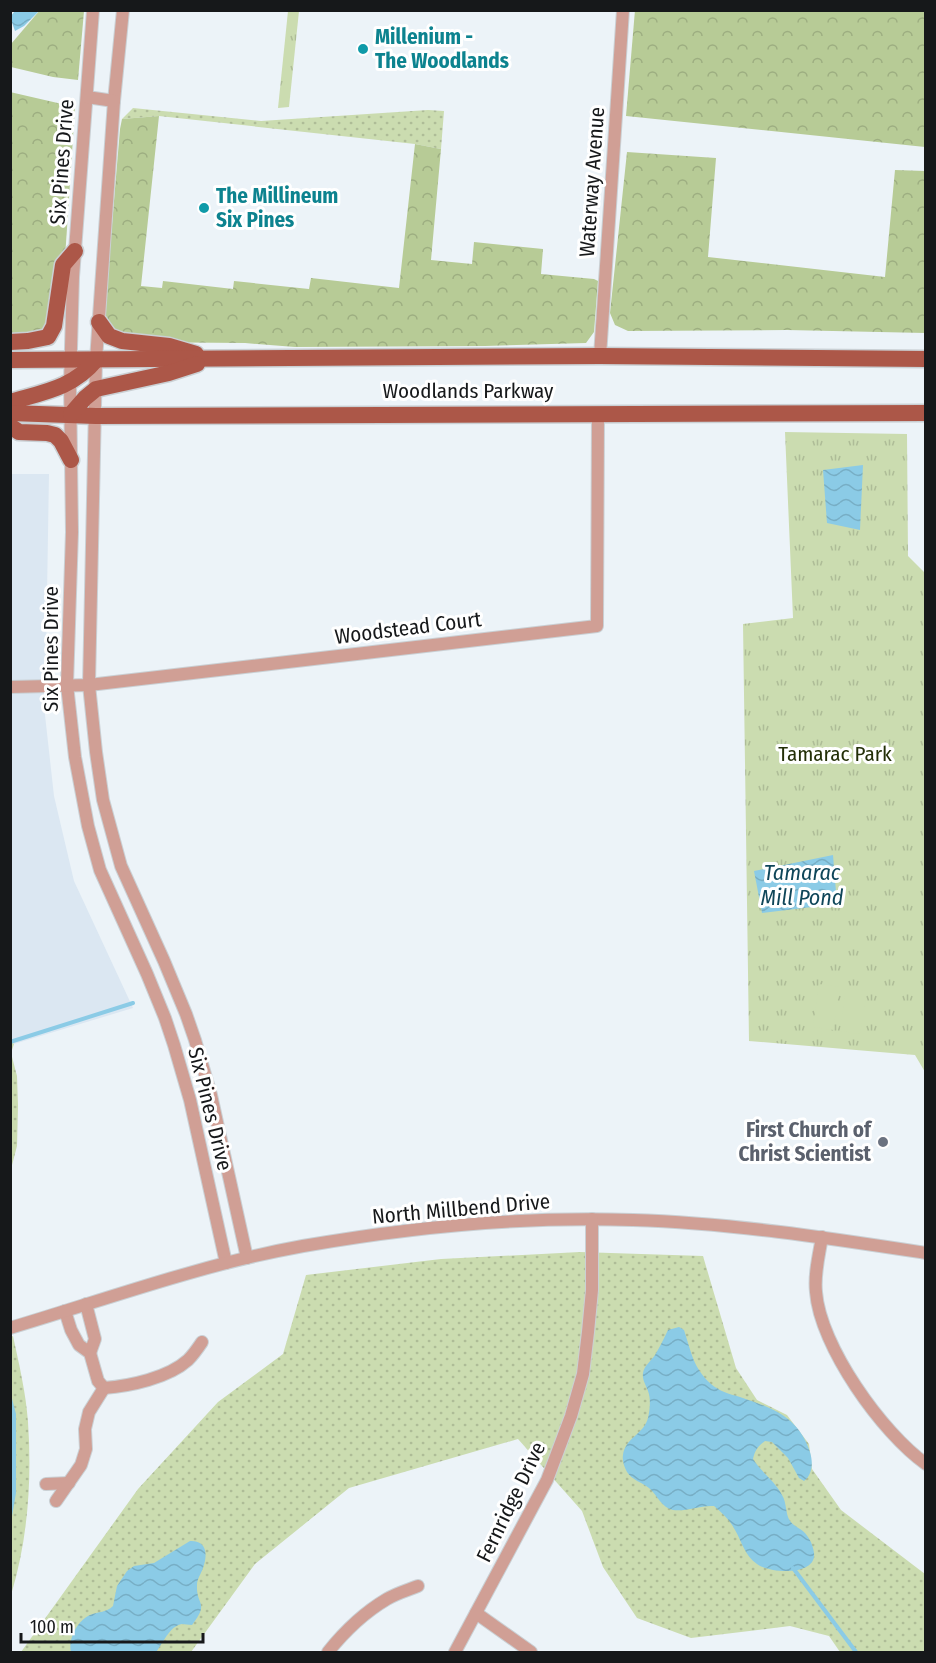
<svg xmlns="http://www.w3.org/2000/svg" width="936" height="1663" font-family="'Fira Sans Condensed',sans-serif">
<defs>
<pattern id="grass-dots" width="8" height="8" patternUnits="userSpaceOnUse" patternTransform="scale(1.5)"><rect width="8" height="8" fill="#cbdcb0"/><path d="M2 2h.1M6 6h.1" fill="none" stroke="#aebc97" stroke-width="1.8" stroke-linecap="round"/></pattern>
<pattern id="forest-crowns" width="20" height="18" patternUnits="userSpaceOnUse" patternTransform="scale(1.5)"><rect width="20" height="18" fill="#b7cb96"/><path d="M2 6a3 3 0 1 1 6 0M12 15a3 3 0 1 1 6 0" fill="none" stroke="#9dae81"/></pattern>
<pattern id="park-tufts" width="24" height="20" patternUnits="userSpaceOnUse" patternTransform="scale(1.5)"><rect width="24" height="20" fill="#cbdcb0"/><path d="M3 7l-1-3M5 7V3M7 7l1-3M15 17l-1-3M17 17v-4M19 17l1-3" fill="none" stroke="#aebc97"/></pattern>
<pattern id="water-waves" width="16" height="10" patternUnits="userSpaceOnUse" patternTransform="scale(1.5)"><rect width="16" height="10" fill="#8bcbe6"/><path d="M0 5q4-4 8 0t8 0" fill="none" stroke="#77aec5"/></pattern>
</defs>
<rect width="100%" height="100%" fill="#ecf3f8"/>
<path fill="#dbe7f2" d="M11 474H49L45 715 54 796 74 881 133 1008 14 1044 11 1041Z"/>
<g fill="url(#grass-dots)">
<path d="M133 108 261 121 428 110 444 111 441 149 415 144 159 116 122 119Z"/>
<path d="M11 1041 14 1044 11 1053 17 1076 18 1106 17 1146 11 1169Z"/>
<path d="M580 1252 703 1256 736 1368 757 1400 787 1415 809 1444 812 1469 841 1510 925 1574V1652H840L829 1636 790 1626 691 1638 637 1618 603 1567 582 1511 518 1439 349 1488 255 1564 191 1652H21L138 1489 218 1402 283 1354 306 1275 441 1259Z"/>
<path d="M13 1336C19 1364 26 1393 28 1422 32 1480 28 1539 11 1595L10 1337Z"/>
</g>
<g fill="url(#forest-crowns)">
<path d="M40 10 84 11 78 80 53 77 11 67V44Z"/>
<path d="M635 10 925 11V147L626 116Z"/>
<path d="M10 92 75 107 66 243 60 324 11 343Z"/>
<path d="M159 116 141 286 162 288 163 281 233 289 234 281 309 289 311 278 399 288 415 144 441 149 431 260 472 264 474 242 543 249 541 274 594 279 598 281 594 332 586 343 485 346 295 347 245 343 125 342 106 322 105 308 120 129 122 119Z"/>
<path d="M627 152 716 158 708 257 885 277 895 170 925 171V333L787 330 628 331 615 325 610 313Z"/>
</g>
<g fill="url(#park-tufts)">
<path d="M288 11H299L289 107 278 108Z"/>
<path d="M785 432 907 434 908 556 926 574 925 1072 915 1055 749 1041 743 624 793 618Z"/>
</g>
<g fill="#cbdcb0">
<path d="M819 984 840 987 833 1030 813 1027Z"/>
<path d="M846 988 867 991 860 1034 840 1031Z"/>
</g>
<g fill="url(#water-waves)">
<path d="M15 11V10L39 11 24 26 15 31 10 17Z"/>
<path d="M863 465 860 530 827 523 823 470Z"/>
<path d="M833 855 837 904 762 913 754 871Z"/>
<path d="M679 1327 684 1330C691 1351 693 1368 711 1384 719 1391 729 1394 740 1397 772 1408 798 1416 810 1452 813 1462 813 1474 804 1481L799 1478 788 1458 772 1442 765 1441C758 1446 755 1450 753 1459 761 1472 775 1481 782 1495 787 1503 785 1513 790 1521 793 1525 797 1527 800 1529 808 1534 813 1544 814 1553 817 1576 770 1574 757 1564 745 1556 742 1542 735 1530 730 1520 722 1513 714 1506 700 1505 686 1512 673 1510 662 1508 657 1495 649 1488 643 1483 632 1480 627 1472 624 1467 622 1460 623 1455 625 1438 644 1434 648 1418 650 1409 651 1399 648 1391 646 1385 642 1380 643 1373 644 1366 651 1361 655 1355 660 1347 664 1338 668 1330Z"/>
<path d="M190 1541C207 1540 208 1555 203 1568 201 1574 197 1579 197 1585 196 1606 210 1602 192 1625 188 1625 185 1624 182 1624 169 1626 163 1644 156 1652H71C68 1639 77 1621 90 1615 99 1611 106 1613 113 1606L117 1586 127 1571 134 1566 154 1563Z"/>
</g>
<g fill="none" stroke-linecap="round" stroke-linejoin="round">
<g stroke="#8bcbe6" stroke-width="4">
<path d="M10 1042 133 1003"/>
<path d="M10 1399 14 1414V1493L10 1516"/>
<path d="M793 1568 856 1652"/>
</g>
<g stroke="#cad0d4" stroke-width="14">
<g id="minor">
<path d="M93 10 73 277 70 383 72 532 67 685 75 757 88 826 100 870 147 974 165 1018 174 1045 190 1100 226 1263"/>
<path d="M123 10 114 101 96 360 89 685 96 752 103 800 121 866 164 961 186 1014 195 1040 211 1095 247 1258"/>
<path d="M87 97 114 101"/>
<path d="M600 356 623 10"/>
<path d="M10 687 89 685 597 626 598 413"/>
<path d="M822 1237C819 1255 814 1274 816 1292 820 1346 882 1433 926 1464"/>
<path d="M86 1304 95 1339 90 1353"/>
<path d="M65 1311 71 1330 79 1345 90 1353 98 1381 104 1388"/>
<path d="M10 1328C107 1299 203 1264 303 1246 411 1227 523 1216 633 1220 731 1223 828 1238 926 1253"/>
<path d="M104 1388C130 1386 168 1378 188 1360 193 1355 198 1348 202 1342"/>
<path d="M46 1484 69 1483"/>
<path d="M56 1501 81 1465 86 1449 85 1429 89 1412 104 1388"/>
<path d="M476 1613 531 1652"/>
<path d="M328 1652C344 1632 365 1612 387 1599 397 1593 408 1590 418 1586"/>
<path d="M455 1652 547 1480 571 1416 583 1374 588 1332 592 1290V1219"/>
</g>
</g>
<g stroke="#cad0d4" stroke-width="19">
<g id="major">
<path d="M99 322 109 336 122 341 169 346 196 354"/>
<path d="M10 342 28 341 48 337 54 326 63 265 75 251"/>
<path d="M10 360 600 356 926 359"/>
<path d="M10 402C44 392 73 388 96 360"/>
<path d="M10 413 96 416 926 413"/>
<path d="M71 414 85 398 96 389 169 373 197 364"/>
<path d="M10 426 19 432 47 433 55 435 61 441 71 460"/>
</g>
</g>
<use href="#minor" stroke="#d09f95" stroke-width="12"/>
<use href="#major" stroke="#ac5748" stroke-width="16"/>
</g>
<g fill="#0f9aa8" stroke="#fff" stroke-width="2">
<circle cx="363" cy="49" r="6"/>
<circle cx="204" cy="208" r="6"/>
</g>
<circle fill="#6b7280" stroke="#fff" stroke-width="2" cx="883" cy="1142" r="6"/>
<g text-anchor="middle" dominant-baseline="central" stroke-width="6" stroke-linejoin="round" paint-order="stroke">
<g font-size="21" font-weight="bold" fill="#0d838f" stroke="#fff" text-anchor="start">
<text x="375" y="37">Millenium -<tspan x="375" dy="24">The Woodlands</tspan></text>
<text x="216" y="196">The Millineum<tspan x="216" dy="24">Six Pines</tspan></text>
</g>
<g font-size="21" fill="#16181a" stroke="#fff">
<text transform="translate(62 162) rotate(-86)">Six Pines Drive</text>
<text transform="translate(592 182) rotate(-86)">Waterway Avenue</text>
<text x="468" y="391">Woodlands Parkway</text>
<text transform="translate(408 628) rotate(-7)">Woodstead Court</text>
<text transform="translate(51 649) rotate(-90)">Six Pines Drive</text>
<text transform="translate(210 1109) rotate(76)">Six Pines Drive</text>
<text transform="translate(461 1209) rotate(-5)">North Millbend Drive</text>
<text transform="translate(511 1502) rotate(-64)">Fernridge Drive</text>
</g>
<g font-size="21" fill="#232f07" stroke="#fff">
<text x="835" y="754">Tamarac Park</text>
</g>
<g font-size="21" font-weight="bold" fill="#5b616d" stroke="#fff" text-anchor="end">
<text x="871" y="1130">First Church of<tspan x="871" dy="24">Christ Scientist</tspan></text>
</g>
<g font-size="22" font-style="italic" fill="#0f4659" stroke="#fff">
<text x="802" y="872">Tamarac<tspan x="802" dy="25">Mill Pond</tspan></text>
</g>
</g>
<rect width="936" height="1663" fill="none" stroke="#16181a" stroke-width="24"/>
<path d="M21 1633v9h182v-9" fill="none" stroke="#16181a" stroke-width="3"/>
<text x="30" y="1633" font-size="18" fill="#16181a" stroke="#ffffff" stroke-width="4.5" paint-order="stroke">100 m</text>
</svg>
